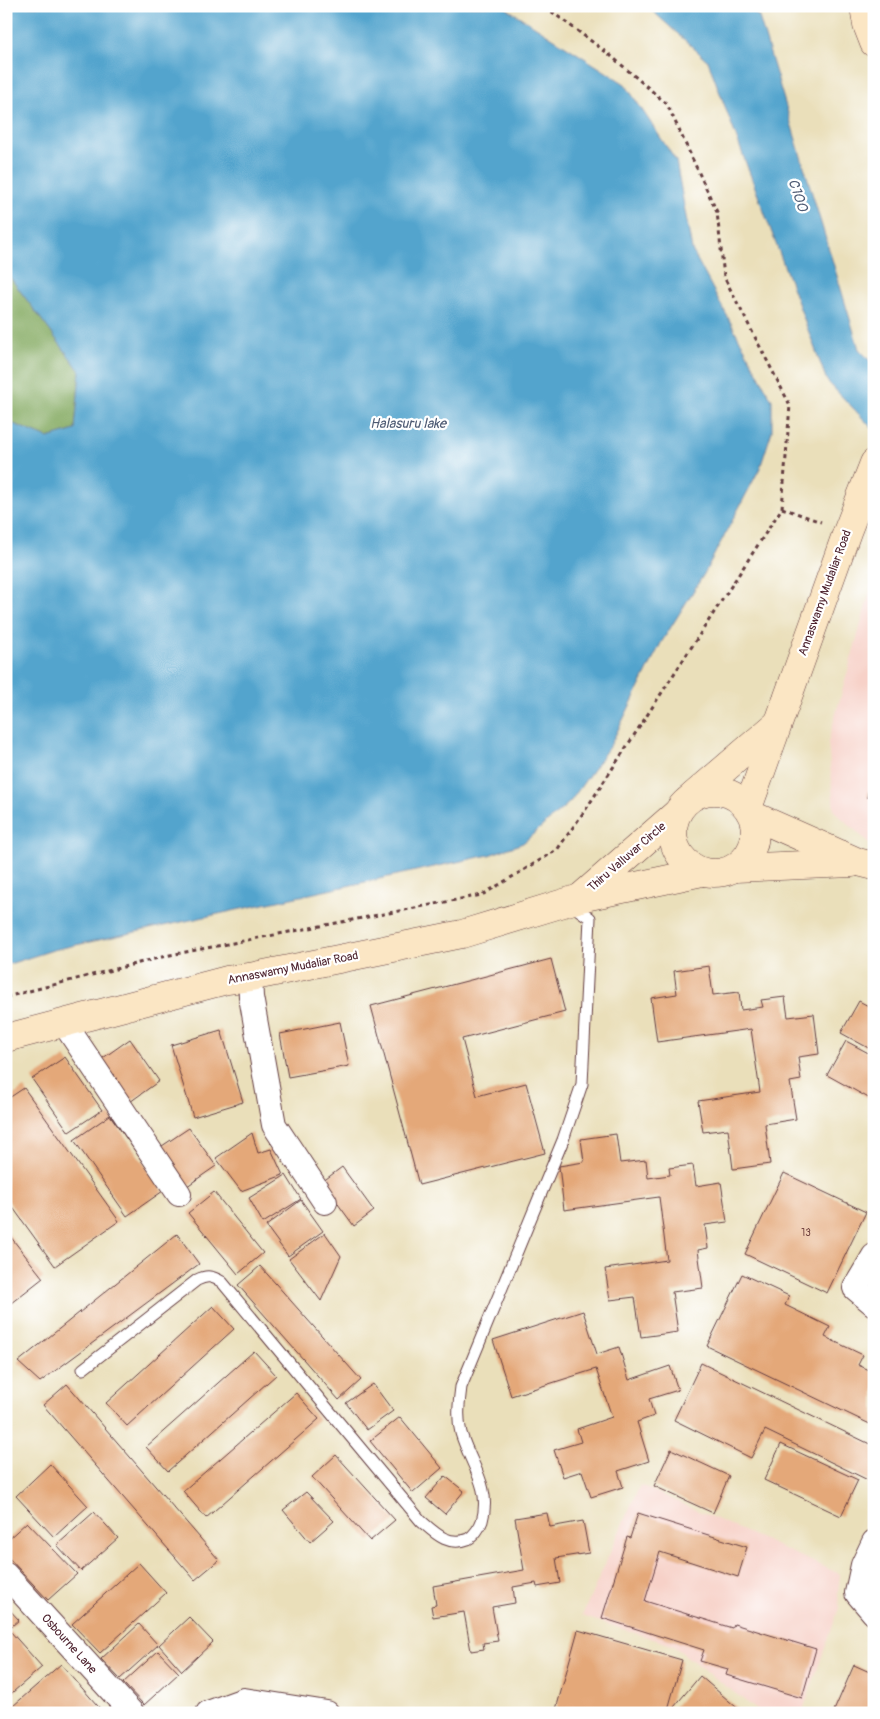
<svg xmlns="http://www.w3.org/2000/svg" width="880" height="1719" font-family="Pangolin,sans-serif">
<rect width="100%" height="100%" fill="#fff"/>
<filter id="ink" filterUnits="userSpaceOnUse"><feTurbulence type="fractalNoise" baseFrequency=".02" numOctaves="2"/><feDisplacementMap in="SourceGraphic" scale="10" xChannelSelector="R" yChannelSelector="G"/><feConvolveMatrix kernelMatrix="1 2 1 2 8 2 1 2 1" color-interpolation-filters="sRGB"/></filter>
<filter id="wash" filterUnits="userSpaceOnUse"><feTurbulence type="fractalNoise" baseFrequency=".0096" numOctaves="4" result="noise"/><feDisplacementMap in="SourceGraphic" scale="20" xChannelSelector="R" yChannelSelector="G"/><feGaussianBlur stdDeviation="1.12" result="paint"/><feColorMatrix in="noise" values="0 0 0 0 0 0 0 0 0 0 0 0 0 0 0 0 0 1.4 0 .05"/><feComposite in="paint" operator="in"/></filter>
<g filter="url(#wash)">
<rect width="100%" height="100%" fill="#eadfba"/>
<g fill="#f7d1c8">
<path d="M874 577V845L869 843 834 811 828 742Z"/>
<path d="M640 1485 840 1574 838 1593 839 1608 802 1713H761L672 1645 582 1616Z"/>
</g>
<path fill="#82a95f" stroke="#666445" d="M6 272 80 371 75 430 48 438 6 421Z"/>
<g fill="#52a4cd" stroke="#4e627c">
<path d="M6 6H503L625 84 676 161 692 250 772 400V431L760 468 704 574 661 643 611 744 570 802 523 843 489 855 53 950 6 965V421L48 438 75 430 80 371 6 272Z"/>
<path d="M647 6H747L759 17 859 349 874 365V430L827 381 708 61Z"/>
</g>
<g id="blocks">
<g fill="#e4a879">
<path d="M873 773H874V799L867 797Z"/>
<path d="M551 959 565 1012 462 1039 477 1096 526 1083 545 1153 419 1185 371 1006Z"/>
<path d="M709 966 713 995 739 992 741 1010 763 1007 761 1000 785 997 788 1017 814 1014 819 1054 798 1057 801 1080 790 1082 796 1119 765 1124 770 1164 733 1169 728 1129 703 1132 698 1101 760 1092 751 1029 657 1042 651 998 677 994 674 971Z"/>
<path d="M859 1001 874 1009V1051L841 1033Z"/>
<path d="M340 1022 349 1066 288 1077 280 1034Z"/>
<path d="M221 1030 243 1102 193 1117 171 1045Z"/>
<path d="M130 1039 159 1081 123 1107 93 1065Z"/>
<path d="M846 1041 874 1056V1101L827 1075Z"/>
<path d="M65 1057 102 1110 69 1132 32 1079Z"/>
<path d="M24 1088 119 1221 55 1266 6 1198V1100Z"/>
<path d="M110 1115 163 1191 127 1216 74 1140Z"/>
<path d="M189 1128 216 1166 180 1191 153 1152Z"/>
<path d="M252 1133 258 1153 271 1149 283 1175 241 1191 216 1158Z"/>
<path d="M616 1134 620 1163 646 1160 648 1178 670 1175 669 1168 693 1165 696 1186 721 1182 727 1222 705 1225 708 1248 698 1250 703 1288 672 1292 678 1332 641 1337 635 1297 610 1300 605 1269 667 1260 659 1197 564 1210 559 1166 584 1162 581 1139Z"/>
<path d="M342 1167 374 1211 354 1226 322 1182Z"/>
<path d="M784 1173 866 1212 827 1293 745 1254Z"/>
<path d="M286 1175 301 1199 263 1223 249 1198Z"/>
<path d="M214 1192 263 1253 238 1274 188 1213Z"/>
<path d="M301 1200 323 1231 288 1256 266 1226Z"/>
<path d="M6 1231 43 1278 6 1307Z"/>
<path d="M325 1233 341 1256 321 1301 289 1259Z"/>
<path d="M177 1234 199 1264 40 1382 18 1362Z"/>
<path d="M260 1266 361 1380 339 1400 238 1285Z"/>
<path d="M742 1274 789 1296 785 1305 830 1327 825 1337 863 1355 858 1365 874 1372V1426L707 1346Z"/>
<path d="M213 1306 234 1329 127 1426 106 1403Z"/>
<path d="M583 1311 597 1354 619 1347 629 1380 670 1366 678 1390 649 1399 654 1416 637 1422 649 1461 618 1471 623 1487 591 1497 582 1471 563 1477 554 1450 581 1442 577 1429 612 1417 596 1369 511 1396 493 1340Z"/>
<path d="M254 1351 276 1375 168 1471 146 1447Z"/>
<path d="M701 1363 874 1446V1483L765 1430 751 1458 674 1420Z"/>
<path d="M67 1384 219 1560 195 1580 43 1405Z"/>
<path d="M373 1384 393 1411 367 1430 346 1403Z"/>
<path d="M296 1393 319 1419 206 1518 183 1491Z"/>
<path d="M400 1417 442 1468 413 1493 370 1441Z"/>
<path d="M6 1426 12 1432 6 1437Z"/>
<path d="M781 1444 858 1480 841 1516 764 1480Z"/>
<path d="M671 1449 729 1476 713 1513 654 1486Z"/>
<path d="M336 1455 395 1520 370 1541 312 1477Z"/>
<path d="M50 1464 88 1506 54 1537 16 1496Z"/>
<path d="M445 1476 464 1491 445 1514 426 1498Z"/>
<path d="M306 1492 334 1521 310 1542 283 1510Z"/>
<path d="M94 1512 118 1538 81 1571 57 1545Z"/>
<path d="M547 1513 550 1527 583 1521 589 1553 556 1558 560 1583 537 1587 536 1583 513 1587 515 1603 492 1607 498 1641 483 1643 484 1649 471 1651 464 1612 433 1617 431 1606 436 1605 433 1586 524 1570 515 1518Z"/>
<path d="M638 1513 747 1547 738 1577 660 1552 645 1601 732 1628 734 1624 816 1649 802 1698 726 1675 728 1669 700 1661 704 1650 602 1618 627 1537 630 1538Z"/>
<path d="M27 1522 77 1574 48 1600 6 1555V1541Z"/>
<path d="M139 1563 166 1593 100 1653 72 1624Z"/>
<path d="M6 1606 19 1620 6 1631Z"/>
<path d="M189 1617 213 1642 182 1671 159 1645Z"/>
<path d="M139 1624 158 1645 120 1679 101 1659Z"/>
<path d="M578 1630 682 1660 667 1713H555Z"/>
<path d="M10 1631 42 1667 6 1698V1635Z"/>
<path d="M158 1651 179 1673 144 1705 123 1683Z"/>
<path d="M61 1664 104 1713H19L13 1706Z"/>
<path d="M854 1665 874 1674V1713H833Z"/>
<path d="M700 1676 743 1713H669Z"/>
</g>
</g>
</g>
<g filter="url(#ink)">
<use href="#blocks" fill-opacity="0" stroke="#623c40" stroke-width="1"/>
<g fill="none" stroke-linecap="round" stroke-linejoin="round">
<g stroke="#623c40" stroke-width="13">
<path id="lane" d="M83 1369 197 1280C207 1275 212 1276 222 1282L421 1521C435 1533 448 1547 468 1539 474 1536 480 1527 482 1521 492 1487 470 1464 461 1433 457 1418 459 1403 461 1387L563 1140 582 1084 590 918 569 903"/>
</g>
<g stroke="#623c40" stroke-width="26">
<g id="street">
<path d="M250 977 251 997 274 1125 325 1202"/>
<path d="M64 1023 179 1194"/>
<path d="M874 1256 855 1288 874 1304"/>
<path d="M874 1542 863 1565 857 1593 874 1613"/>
<path d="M6 1575 132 1713"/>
<path d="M208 1713 244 1700 327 1713"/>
</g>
</g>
<g stroke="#623c40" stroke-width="29">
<g id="secondary">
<path d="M864 6 867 25 874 43"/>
<circle cx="714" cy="832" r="41"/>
<path d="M693 796 776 725"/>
<path d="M748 808 847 532 874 463"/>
<path d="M752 815 858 862 874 866"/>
<path d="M735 868 852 863"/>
<path d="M581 897 677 813"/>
<path d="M6 1038 227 980 250 977 462 934 580 898 702 872"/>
</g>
</g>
<g stroke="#623c40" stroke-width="3" stroke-dasharray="4 4" stroke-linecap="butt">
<path d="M782 508 821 522"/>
<path d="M6 997 170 955 482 895 557 850 588 806 782 508 790 405 724 277 717 212 667 104 610 55 544 6"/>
</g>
<use href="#lane" stroke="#fff" stroke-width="11"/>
<use href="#street" stroke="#fff" stroke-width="24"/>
<use href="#secondary" stroke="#fbe6c4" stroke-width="28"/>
</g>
</g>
<g text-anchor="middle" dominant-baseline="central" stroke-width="4.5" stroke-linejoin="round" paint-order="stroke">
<g font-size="10" fill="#70413e">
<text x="806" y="1233">13</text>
</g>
<g font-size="12" fill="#4a1f2b" stroke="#fff">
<text transform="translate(825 593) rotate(-70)">Annaswamy Mudaliar Road</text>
<text transform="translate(627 857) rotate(-41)">Thiru Valluvar Circle</text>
<text transform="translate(293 968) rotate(-11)">Annaswamy Mudaliar Road</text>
<text transform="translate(69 1644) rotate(48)">Osbourne Lane</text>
</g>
<g font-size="14" font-style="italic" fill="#4e5b74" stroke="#fff">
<text transform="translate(798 195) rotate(71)">C100</text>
<text x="408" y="423">Halasuru lake</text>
</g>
</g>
<rect width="880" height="1719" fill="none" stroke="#fff" stroke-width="25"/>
</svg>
